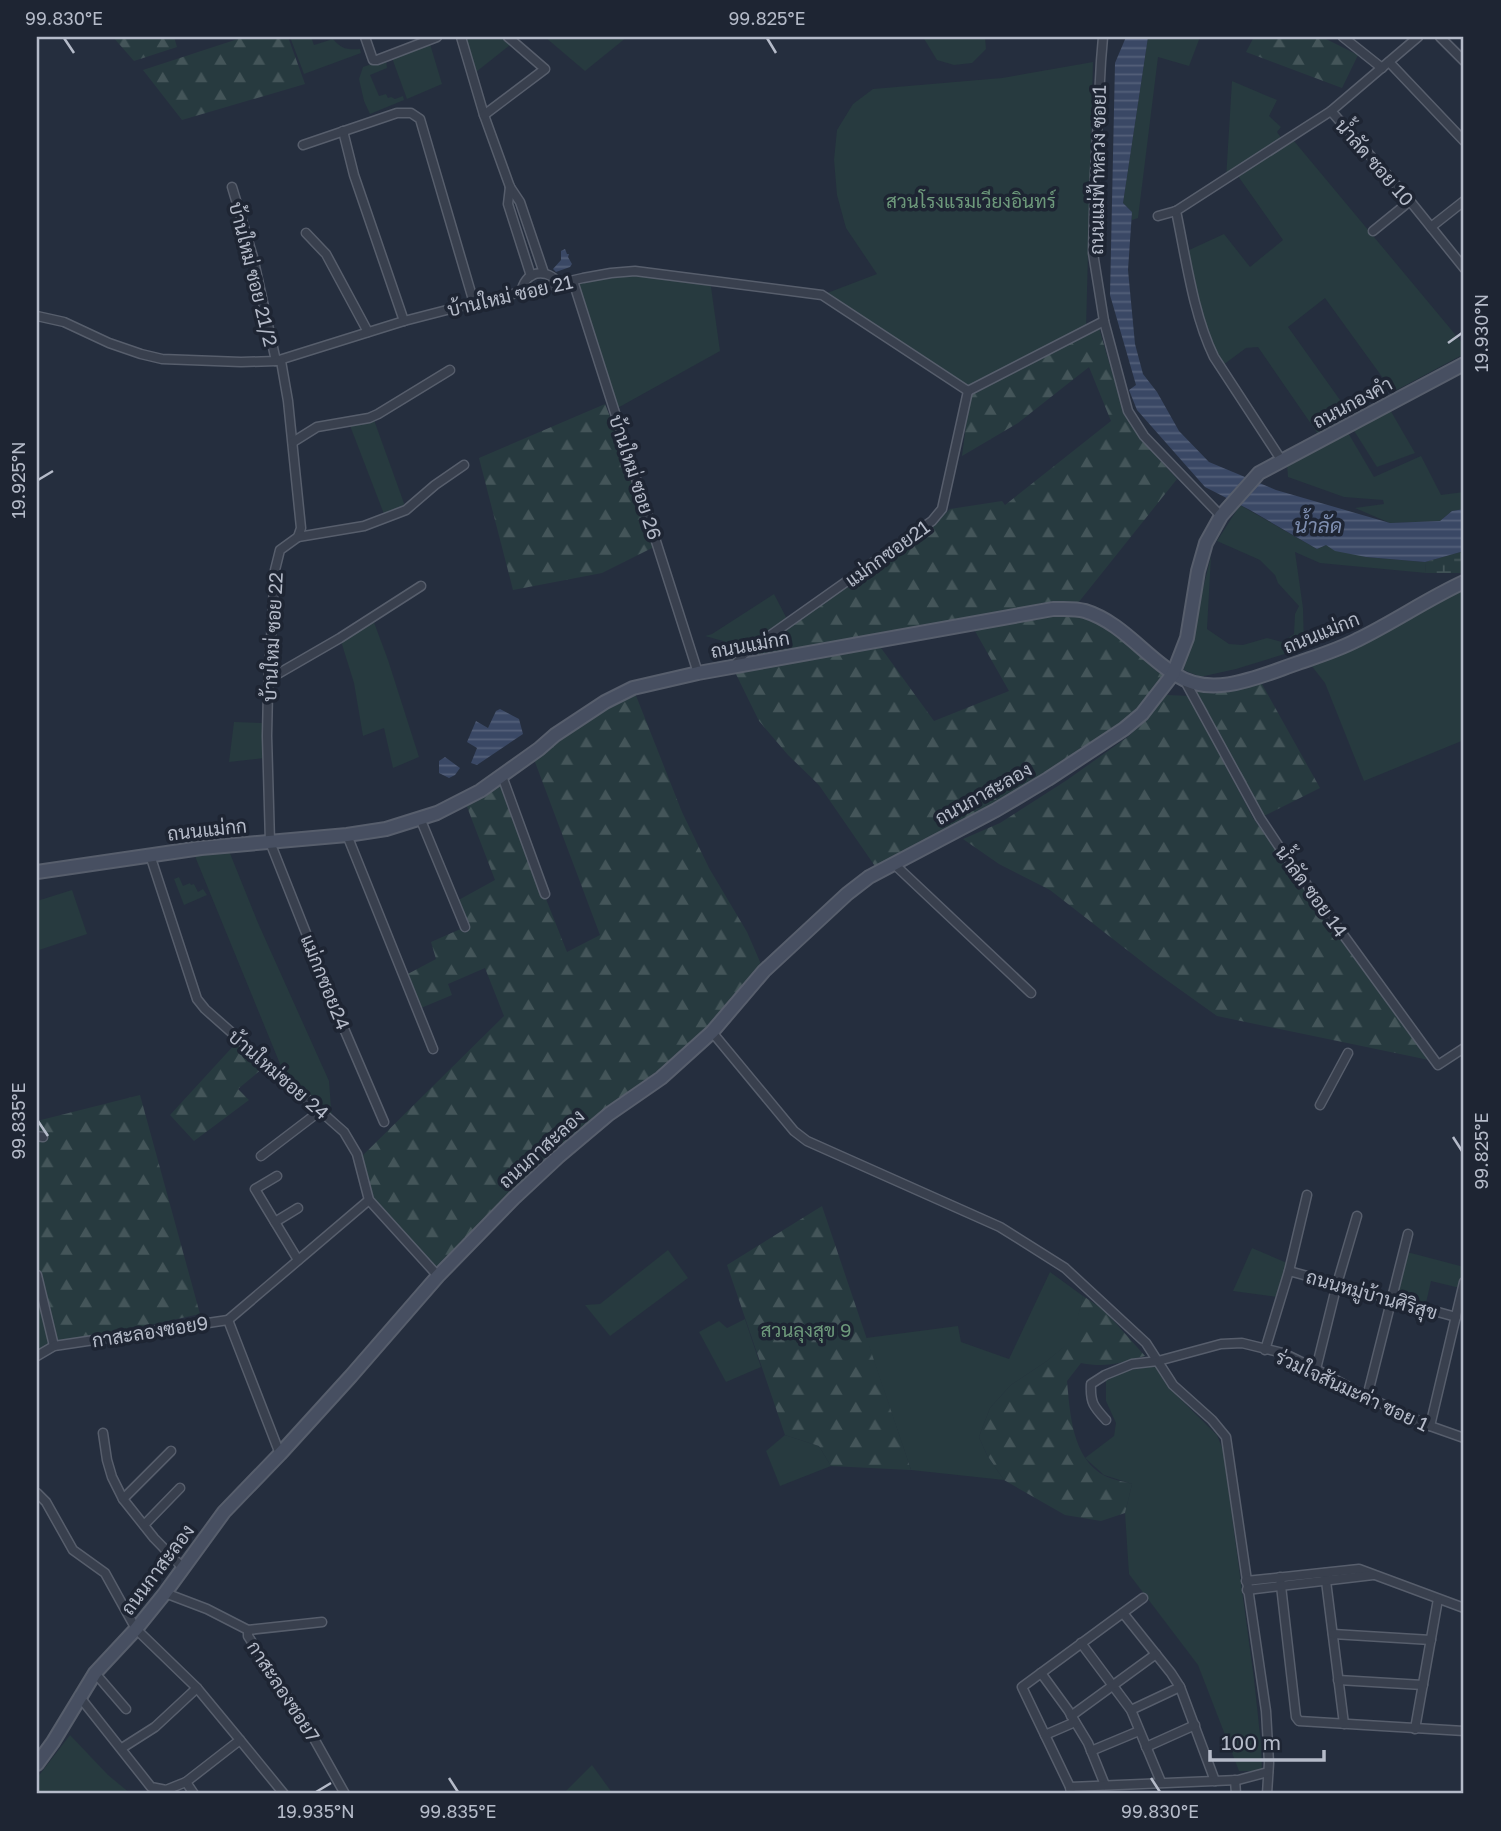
<svg xmlns="http://www.w3.org/2000/svg" width="1501" height="1831" font-family="'Golos Text',Sarabun,sans-serif">
<defs>
<pattern id="forest-firs" width="22" height="20" patternUnits="userSpaceOnUse" patternTransform="scale(1.75)"><rect width="22" height="20" fill="#273a3f"/><path d="M5 1l3.5 6h-7zM16 11l3.5 6h-7z" fill="#445559"/></pattern>
<pattern id="wetland-marsh" width="20" height="14" patternUnits="userSpaceOnUse" patternTransform="scale(1.75)"><rect width="20" height="14" fill="#273a3f"/><path d="M1 5h8M5 5V1M11 12h8M15 12V8" fill="none" stroke="#445559"/></pattern>
<pattern id="water-rules" width="6" height="5" patternUnits="userSpaceOnUse" patternTransform="scale(1.75)"><rect width="6" height="5" fill="#3a4865"/><path d="M0 2.5h6" fill="none" stroke="#54607a"/></pattern>
</defs>
<rect width="100%" height="100%" fill="#252e3e"/>
<g fill="#273a3f">
<path d="M290 37H311L314 45 333 39C341 49 348 50 360 49L361 53 304 74Z"/>
<path d="M465 37H501L510 45 476 72Z"/>
<path d="M545 37H627L585 71Z"/>
<path d="M923 37H985L986 49 972 63 954 65 937 60Z"/>
<path d="M1148 37H1200L1189 66 1158 57 1138 218 1132 220V212L1123 203Z"/>
<path d="M430 44 442 84 407 99 392 58Z"/>
<path d="M386 59 387 68 370 75 379 96 386 94 388 98 391 97 395 99 403 96 404 100 370 114 364 101 359 79 363 67Z"/>
<path d="M1093 62 1086 330 968 391 822 295 877 274 846 228 837 195 834 160 837 130 853 104 873 89 1002 78Z"/>
<path d="M1232 81 1277 100 1269 116 1281 127 1277 132 1284 142 1226 179Z"/>
<path d="M1294 141 1464 345V354L1393 392 1325 298 1288 327 1350 414 1318 434 1258 347 1246 348 1223 365 1207 336 1187 251 1224 234 1250 267 1283 240 1238 176Z"/>
<path d="M611 273 710 280 720 351 614 410 573 281Z"/>
<path d="M1389 408 1415 453 1377 467 1353 429Z"/>
<path d="M374 420 405 506 384 514 349 423Z"/>
<path d="M1347 431 1374 477 1421 456 1441 495 1464 492V509L1452 511 1440 521 1390 523 1355 508 1384 504 1383 500 1344 497 1288 477 1287 465Z"/>
<path d="M1240 505 1317 549 1326 545 1366 557 1425 562 1426 573 1320 563 1295 552 1303 608 1304 648 1236 669 1200 677 1184 670 1189 644 1211 556 1207 629 1229 644 1243 645 1267 638 1282 642 1294 634 1295 614 1299 606 1278 583 1275 575 1260 560 1217 541Z"/>
<path d="M1464 588V740L1364 781 1325 683 1311 665 1340 656Z"/>
<path d="M774 594 787 619 729 659 723 641 705 636 712 634Z"/>
<path d="M372 617 388 660 419 757 393 768 384 728 363 736 354 683 340 638Z"/>
<path d="M234 722 263 723 264 758 229 762Z"/>
<path d="M227 846 258 923 329 1081 332 1121 287 1081 192 849Z"/>
<path d="M179 877 183 886 190 883 191 885 194 884 198 892 203 889 207 895 184 905 174 879Z"/>
<path d="M72 890 87 934 39 950 37 945V901Z"/>
<path d="M1252 1248 1287 1263 1278 1297 1233 1291Z"/>
<path d="M668 1250 688 1278 610 1336 585 1305 600 1304Z"/>
<path d="M1407 1252 1464 1267 1460 1288 1431 1281 1426 1303 1397 1297Z"/>
<path d="M1050 1272 1083 1296 1073 1340 1047 1361 1011 1385 990 1408 979 1437 987 1455 1004 1480 911 1470 866 1338 958 1326 961 1342 1009 1359Z"/>
<path d="M37 1275 54 1346 37 1356Z"/>
<path d="M745 1319 761 1367 726 1382 699 1332 719 1321 727 1328Z"/>
<path d="M1155 1366 1167 1386 1217 1435 1223 1450 1254 1679 1261 1744 1262 1771H1239L1198 1665 1129 1574 1125 1513 1132 1484 1104 1475 1085 1458 1114 1436 1116 1423 1106 1401V1381L1125 1371Z"/>
<path d="M785 1435 819 1446 831 1466 780 1486 766 1451Z"/>
<path d="M70 1735 108 1775 131 1794H37V1778Z"/>
<path d="M592 1765 613 1794H563Z"/>
</g>
<g fill="url(#forest-firs)">
<path d="M113 37H174L177 47 134 61Z"/>
<path d="M244 37H288L305 84 182 120 143 70Z"/>
<path d="M1254 37H1322L1358 55 1342 88 1246 52Z"/>
<path d="M1099 328 1124 413 1151 450 1177 479 1078 603 954 620 758 655 755 650 924 534 950 509 1002 501 1005 505 1111 421 1089 367 1018 423 962 456 970 395Z"/>
<path d="M605 404 627 459 654 547 602 573 513 590 479 458Z"/>
<path d="M1058 609 1102 619 1173 674 1124 729 879 872 819 785 788 755 759 721 733 668 876 641 934 721 1009 691 971 624Z"/>
<path d="M1258 677 1320 788 1260 818 1193 694 1201 685Z"/>
<path d="M633 688 682 812 709 868 747 932 764 971 712 1032 616 1109 438 1276 369 1200 358 1160 504 1016 485 968 448 984 452 995 421 1008 404 976 436 959 431 942 465 927 455 902 495 880 464 799 498 778 567 952 600 935 532 754Z"/>
<path d="M1167 695 1189 696 1253 818 1429 1060 1217 1016 1154 971 1050 890 999 864 963 839 1000 823 1067 780 1129 736Z"/>
<path d="M237 1042 263 1068 238 1089 249 1100 194 1141 170 1115Z"/>
<path d="M140 1095 200 1314 54 1346 37 1279V1121Z"/>
<path d="M822 1206 911 1470 831 1466 819 1446 785 1435 727 1265Z"/>
<path d="M1083 1296 1103 1309 1145 1356C1120 1363 1107 1368 1081 1363L1067 1381C1070 1413 1072 1459 1105 1476 1113 1480 1123 1481 1132 1484L1125 1513 1101 1521 1065 1515 1004 1480 987 1455 979 1437 990 1408 1011 1385 1047 1361 1072 1340Z"/>
</g>
<path fill="url(#wetland-marsh)" d="M1464 551V572L1460 573H1426L1425 562Z"/>
<g fill="url(#water-rules)">
<path d="M1126 37H1148L1123 203 1132 212 1128 270 1135 344 1143 374 1157 392 1179 431 1209 462 1276 490 1390 523 1440 521 1452 511 1464 509V551L1425 562 1366 557 1335 551 1326 545 1317 549 1250 510 1205 487 1137 410 1129 390 1136 385 1110 295 1115 63Z"/>
<path d="M565 249 567 254H569L568 257 572 264 570 267 556 272 553 269 561 260V251Z"/>
<path d="M500 709 519 719 523 734 477 765 471 763 477 748 467 742 476 721 488 728 496 711Z"/>
<path d="M445 757 460 768 455 775 449 778 439 773V761Z"/>
</g>
<g fill="none" stroke-linecap="round" stroke-linejoin="round">
<g stroke="#575e6c" stroke-width="11">
<g id="street">
<path d="M365 37 373 60H377L437 37"/>
<path d="M461 37 484 115 510 187 520 202 544 273"/>
<path d="M1103 37 1101 61 1095 173 1093 253 1104 321 1128 411 1144 436 1221 516"/>
<path d="M1343 37 1382 68"/>
<path d="M1418 37 1331 111 1410 201 1464 268"/>
<path d="M1440 37 1464 61"/>
<path d="M1389 62 1464 141"/>
<path d="M484 115 545 69 508 37"/>
<path d="M343 131 354 175 404 321"/>
<path d="M303 145 397 113H411L420 119 474 303"/>
<path d="M232 187 253 257 276 361"/>
<path d="M510 187 508 204 531 276"/>
<path d="M1176 211C1186 258 1193 314 1214 357L1282 461"/>
<path d="M1158 216 1176 211 1331 111"/>
<path d="M1431 227 1464 201"/>
<path d="M1373 231 1410 201"/>
<path d="M306 233 326 254 368 332"/>
<path d="M573 281 698 673"/>
<path d="M521 294C524 270 546 267 560 284"/>
<path d="M37 316 64 322 109 343 141 354 162 359 241 362 276 361 404 321 474 303 583 278 611 273 635 271 822 295 968 391"/>
<path d="M281 361 288 401 301 528 298 537 280 550 275 570 268 690 267 736 270 842 342 1024 384 1122"/>
<path d="M968 391 1104 321"/>
<path d="M293 442 317 427 369 418 378 414 450 370"/>
<path d="M298 537 364 526 406 510 435 485 464 465"/>
<path d="M734 666 744 654 932 521 942 509 968 391"/>
<path d="M269 679 340 638 421 586"/>
<path d="M1185 681 1260 818 1278 845 1438 1065 1464 1048"/>
<path d="M502 776 545 894"/>
<path d="M420 818 465 927"/>
<path d="M347 835 433 1049"/>
<path d="M150 855 197 999 205 1009 344 1132 357 1154 369 1200 438 1276"/>
<path d="M894 864 1031 993"/>
<path d="M712 1032 794 1131 807 1141 1000 1227 1065 1268 1146 1343 1173 1385 1212 1420 1226 1437 1266 1711 1269 1763 1267 1794"/>
<path d="M1320 1105 1348 1053"/>
<path d="M37 1136 43 1137"/>
<path d="M261 1156 320 1111"/>
<path d="M277 1176 255 1189 298 1260"/>
<path d="M275 1222 298 1208"/>
<path d="M1289 1271 1456 1317"/>
<path d="M37 1275 54 1346"/>
<path d="M228 1320 369 1200"/>
<path d="M1265 1350 1289 1271 1307 1195"/>
<path d="M37 1356 54 1346 228 1320 280 1454"/>
<path d="M1316 1369 1337 1284 1357 1216"/>
<path d="M1367 1397 1408 1234"/>
<path d="M1106 1420C1094 1407 1090 1403 1091 1384L1105 1375 1132 1364 1158 1361 1221 1344 1242 1343 1283 1353 1316 1369 1367 1397 1430 1426 1464 1438"/>
<path d="M1430 1426 1464 1282"/>
<path d="M103 1433 107 1460 112 1477 123 1499 154 1538 184 1569"/>
<path d="M37 1493 46 1502 73 1550 105 1573 136 1629 197 1688 240 1740 186 1782 194 1794"/>
<path d="M123 1499 171 1451"/>
<path d="M144 1525 180 1488"/>
<path d="M1325 1573 1344 1724"/>
<path d="M1280 1577 1296 1717 1299 1721 1464 1731"/>
<path d="M1246 1581 1359 1569 1464 1608"/>
<path d="M1247 1590 1373 1575"/>
<path d="M165 1593 207 1609 248 1630V1636L288 1698 298 1710 345 1794"/>
<path d="M1123 1613 1171 1673 1180 1687 1215 1781"/>
<path d="M248 1630 322 1622"/>
<path d="M1333 1634 1431 1640"/>
<path d="M1081 1643 1131 1710 1161 1782"/>
<path d="M95 1673 126 1709"/>
<path d="M1041 1673 1068 1710 1088 1743 1105 1785"/>
<path d="M1338 1680 1423 1685"/>
<path d="M79 1696 151 1787 166 1790 186 1782"/>
<path d="M1131 1710 1180 1687"/>
<path d="M1071 1716 1156 1654"/>
<path d="M1415 1729 1438 1599"/>
<path d="M1045 1735 1075 1722"/>
<path d="M240 1740 284 1794"/>
<path d="M1146 1747 1195 1725"/>
<path d="M122 1748 155 1727 197 1688"/>
<path d="M1091 1751 1139 1731"/>
<path d="M1235 1780 1236 1794"/>
<path d="M1070 1787 1238 1780 1268 1772"/>
<path d="M1071 1794 1070 1787 1022 1687 1143 1598"/>
</g>
</g>
<g stroke="#575e6c" stroke-width="16">
<g id="secondary">
<path d="M37 872 201 848 347 835 386 829 437 813 480 791 539 749 555 735 605 702 633 688 698 673 1053 609C1064 609 1075 608 1085 611 1121 622 1145 656 1176 675 1213 699 1260 676 1298 663 1318 656 1338 650 1357 640 1394 622 1427 599 1464 582"/>
<path d="M37 1764 53 1742 95 1673 136 1629 165 1593 224 1512 280 1454 351 1376 438 1276 514 1198 558 1157 609 1114 661 1078 712 1032 764 971 847 894 869 877 996 810 1048 779 1124 729 1142 714 1173 674 1187 638 1198 571 1206 543 1221 516 1259 473 1464 364"/>
</g>
</g>
<use href="#street" stroke="#39404e" stroke-width="8"/>
<use href="#secondary" stroke="#474f61" stroke-width="12"/>
</g>
<path fill="none" stroke="#b5bbc9" stroke-width="2.5" d="M64 38 74 53M767 38 776 53M1448 343 1462 333M38 480 53 471M38 1121 48 1136M1453 1137 1462 1151M449 1778 458 1792M1151 1778 1160 1792M316 1792 331 1783"/>
<g text-anchor="middle" dominant-baseline="central" stroke-width="7" stroke-linejoin="round" paint-order="stroke">
<g font-size="19" fill="#b5bbc9" stroke="#1e2533">
<text transform="translate(1375 162) rotate(49)">น้ำลัด ซอย 10</text>
<text transform="translate(1097 170) rotate(-89)">ถนนแม่ฟ้าหลวง ซอย1</text>
<text transform="translate(254 274) rotate(76)">บ้านใหม่ ซอย 21/2</text>
<text transform="translate(510 295) rotate(-13)">บ้านใหม่ ซอย 21</text>
<text transform="translate(1352 402) rotate(-28)">ถนนกองคำ</text>
<text transform="translate(636 477) rotate(72)">บ้านใหม่ ซอย 26</text>
<text transform="translate(887 553) rotate(-36)">แม่กกซอย21</text>
<text transform="translate(1321 632) rotate(-22)">ถนนแม่กก</text>
<text transform="translate(272 637) rotate(-87)">บ้านใหม่ ซอย 22</text>
<text transform="translate(750 644) rotate(-10)">ถนนแม่กก</text>
<text transform="translate(983 793) rotate(-29)">ถนนกาสะลอง</text>
<text transform="translate(207 829) rotate(-6)">ถนนแม่กก</text>
<text transform="translate(1312 891) rotate(54)">น้ำลัด ซอย 14</text>
<text transform="translate(326 982) rotate(68)">แม่กกซอย24</text>
<text transform="translate(279 1074) rotate(41)">บ้านใหม่ซอย 24</text>
<text transform="translate(541 1148) rotate(-42)">ถนนกาสะลอง</text>
<text transform="translate(1372 1294) rotate(16)">ถนนหมู่บ้านศิริสุข</text>
<text transform="translate(150 1331) rotate(-9)">กาสะลองซอย9</text>
<text transform="translate(1352 1390) rotate(25)">ร่วมใจสันมะค่า ซอย 1</text>
<text transform="translate(157 1569) rotate(-53)">ถนนกาสะลอง</text>
<text transform="translate(284 1691) rotate(57)">กาสะลองซอย7</text>
</g>
<g font-size="19" fill="#6d997b" stroke="#1e2533">
<text x="971" y="200">สวนโรงแรมเวียงอินทร์</text>
<text x="806" y="1329">สวนลุงสุข 9</text>
</g>
<g font-size="21" font-style="italic" fill="#7e8eb0" stroke="#1e2533">
<text x="1318" y="525">น้ำลัด</text>
</g>
</g>
<rect width="1501" height="1831" fill="none" stroke="#1e2533" stroke-width="77"/>
<path d="M1210 1750v10h114v-10" fill="none" stroke="#b5bbc9" stroke-width="3.5"/>
<text x="1221" y="1750" font-size="21" fill="#b5bbc9" stroke="#1e2533" stroke-width="5" paint-order="stroke">100 m</text>
<rect x="38" y="38" width="1424" height="1754" fill="none" stroke="#b5bbc9" stroke-width="2.5"/>
<g font-size="18" text-anchor="middle" fill="#b5bbc9">
<text x="64" y="25">99.830°E</text>
<text x="767" y="25">99.825°E</text>
<text transform="translate(1482 333) rotate(-90)" y="6">19.930°N</text>
<text transform="translate(19 480) rotate(-90)" y="6">19.925°N</text>
<text transform="translate(19 1121) rotate(-90)" y="6">99.835°E</text>
<text transform="translate(1482 1151) rotate(-90)" y="6">99.825°E</text>
<text x="316" y="1818">19.935°N</text>
<text x="458" y="1818">99.835°E</text>
<text x="1160" y="1818">99.830°E</text>
</g>
</svg>
